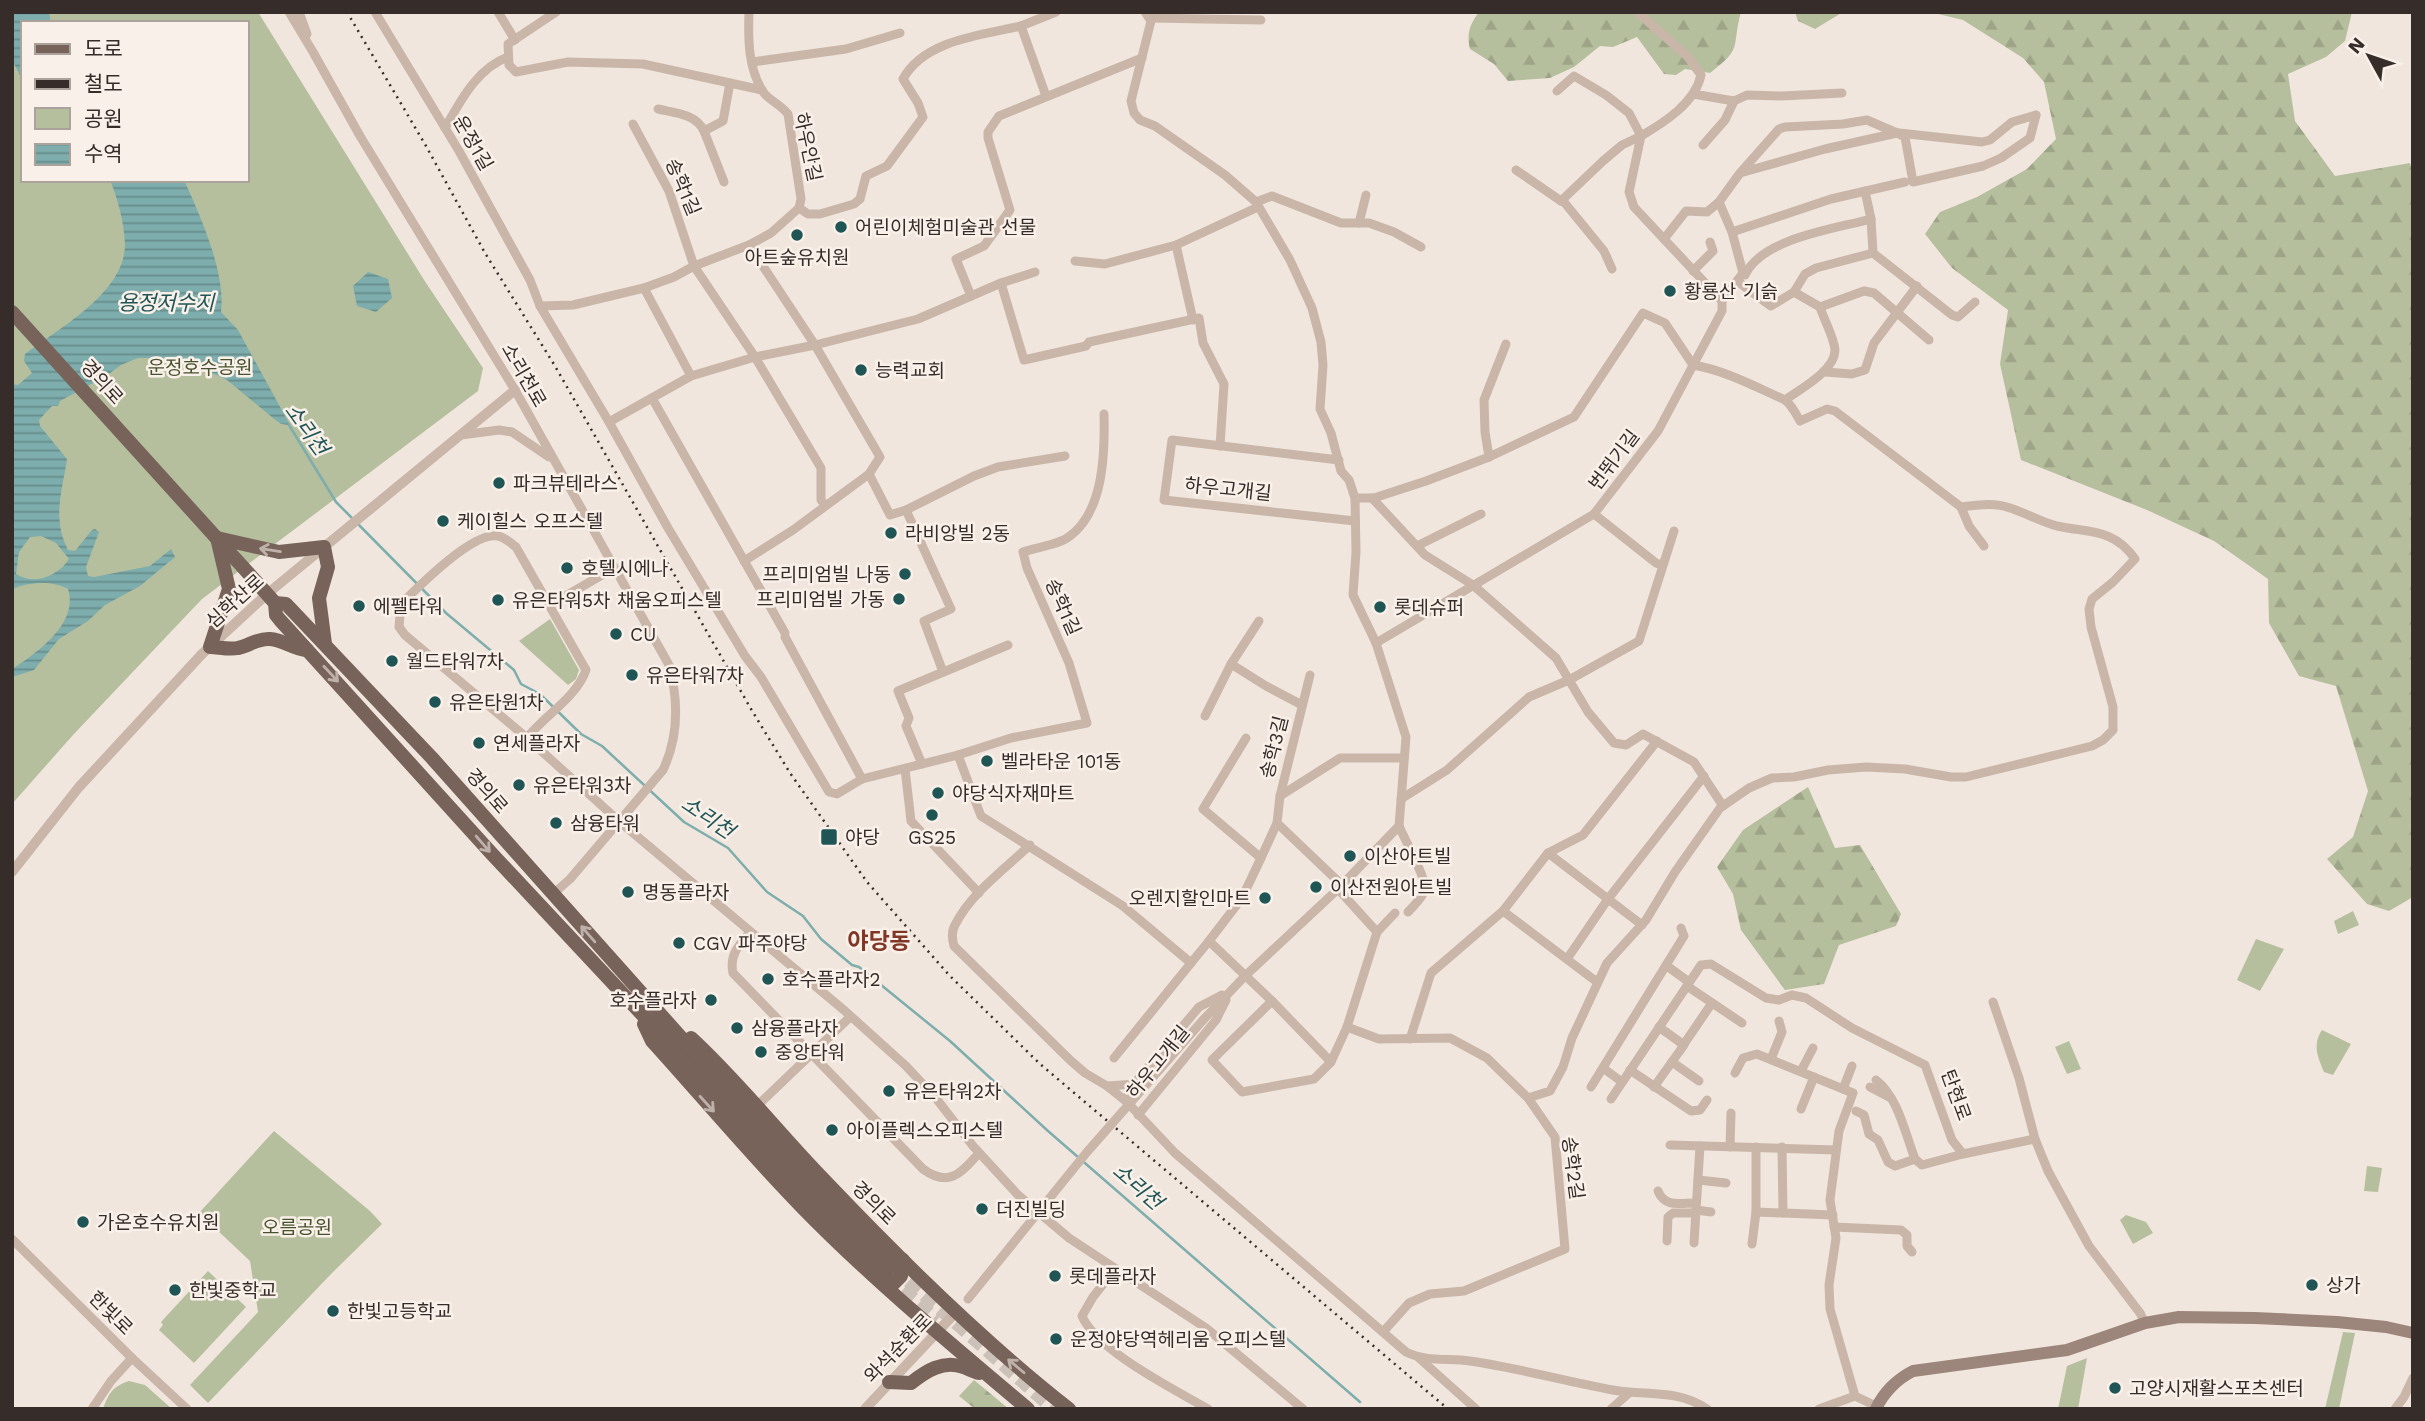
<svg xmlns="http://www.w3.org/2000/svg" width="2425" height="1421" font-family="'Work Sans','Noto Sans KR',sans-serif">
<defs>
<pattern id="forest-firs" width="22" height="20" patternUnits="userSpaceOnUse" patternTransform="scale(1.75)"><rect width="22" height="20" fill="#b6bf9d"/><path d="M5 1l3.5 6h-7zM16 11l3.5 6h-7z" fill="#9da487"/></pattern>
<pattern id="water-rules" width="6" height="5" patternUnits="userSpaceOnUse" patternTransform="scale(1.75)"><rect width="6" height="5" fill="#7dadac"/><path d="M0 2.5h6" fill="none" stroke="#678d8c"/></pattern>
</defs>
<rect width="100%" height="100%" fill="#f1e6dd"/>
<g fill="url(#forest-firs)">
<path d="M1479 12H1741C1731 49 1744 47 1710 73L1685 69 1676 75 1664 74 1637 37 1613 47 1600 46 1574 67 1550 78 1508 81 1494 64 1470 49C1466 34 1470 24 1479 12Z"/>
<path d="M1795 12H1843L1815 29 1798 21Z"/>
<path d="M1930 12H2352L2345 41 2326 57 2288 74 2295 121 2335 176 2410 163 2413 174V897L2389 911 2367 904 2327 859 2353 837 2368 791 2336 686 2299 676 2269 623 2268 579 2214 541 2147 510 2021 460 2000 364 2008 310 1952 268 1925 234 1940 212 1977 197 2027 169 2056 139 2044 82 2023 58 1963 20Z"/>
<path d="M1808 787 1835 848 1860 845 1901 914 1896 926 1839 945 1824 984 1785 990 1741 930 1733 894 1717 867 1743 830Z"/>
<path d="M974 1380 1009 1409H975L959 1396Z"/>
</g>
<g fill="#b6bf9d" fill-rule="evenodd">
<path d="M12 12H258L426 283 483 368 478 391 202 599 73 735 12 804ZM23 23H247V180H23Z"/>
<path d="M550 619 579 670 576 679 568 685 519 641Z"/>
<path d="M2353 911 2359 925 2338 934 2334 921Z"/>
<path d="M2256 939 2284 949 2260 991 2237 980Z"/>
<path d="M2322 1030 2351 1044 2333 1075 2324 1072C2318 1057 2312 1045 2322 1030Z"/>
<path d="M2069 1041 2081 1069 2067 1074 2055 1047Z"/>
<path d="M274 1131 370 1211 382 1224 331 1274 208 1403 190 1385 258 1312 250 1261 199 1213Z"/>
<path d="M2367 1166 2382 1168 2378 1192 2364 1191Z"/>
<path d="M2126 1215 2146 1222 2153 1233 2133 1244 2120 1220Z"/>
<path d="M208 1271 246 1307 194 1363 159 1330 163 1325 161 1322Z"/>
<path d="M2343 1332 2355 1333 2339 1409H2325Z"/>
<path d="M2087 1358 2078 1409H2058L2067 1366Z"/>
<path d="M129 1381 145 1385 172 1409H103C108 1394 113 1386 129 1381Z"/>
</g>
<g fill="url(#water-rules)" fill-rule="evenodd">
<path d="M12 12H49L51 23H23V81L12 60Z"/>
<path d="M110 180H184C200 215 226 273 221 312L238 330 290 425 281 424 273 418 227 380 206 370 157 358H138L121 365 106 376 60 401 58 406H52L39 420 40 426 67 459C62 492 52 519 68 550L75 551 92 530 95 529 99 532 86 567 88 576 94 577 150 566 171 549 175 557 140 586 105 605 88 621 59 639 34 670 12 677V669C38 652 79 623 68 589 52 580 29 582 12 589V384L18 385 32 373 24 361 25 354C57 330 116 297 124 255 128 235 118 199 110 180ZM41 536 56 543 69 559C58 576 34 586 16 574L19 552 30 537Z"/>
<path d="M368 272 388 279 392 298 376 312 357 306 353 286Z"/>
</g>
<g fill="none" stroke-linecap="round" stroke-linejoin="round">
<g stroke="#7dadac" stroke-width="2.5">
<path d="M289 425 336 502 352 518"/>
<path d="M357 523 446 613 514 670 521 684 540 694 581 734 602 746 684 822 728 848 767 892 803 916 821 939 852 965 859 967 950 1041 1048 1131 1360 1402"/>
</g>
<g stroke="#ccc1b9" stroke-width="14" stroke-dasharray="14 7" stroke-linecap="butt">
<path d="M893 1267 1054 1409"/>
<path d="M887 1276 937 1320"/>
</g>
<g stroke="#c9b6a9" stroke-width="9">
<path d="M289 12 313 52 360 136 515 390 669 665C679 702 679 736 663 770L570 879 553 894"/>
<path d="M299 12 307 34"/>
<path d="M375 12 459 151 530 280 540 306 609 422 668 528 745 656 761 677 829 792 837 794 862 779 958 755 981 816 1123 906 1191 963 1209 941 1272 1001 1331 1062 1347 1027 1377 932 1338 889"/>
<path d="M498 12 515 40"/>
<path d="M556 12 508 44 509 65 516 72 568 62 643 64 762 90"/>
<path d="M749 12C748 39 748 70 764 93 769 100 780 104 788 114L801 199 799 208 808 214H820L854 204 860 199 866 176 887 166 923 117 918 103 903 79C924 40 982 35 1021 26"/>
<path d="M1145 12 1151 21 1131 101 1134 113 1140 120 1155 126 1225 175 1256 202 1290 260 1312 308 1321 342 1323 365 1320 409 1331 433 1341 471 1349 480 1355 498 1356 552 1353 595 1376 643 1406 737 1399 826 1338 889 1245 976 1204 1019"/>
<path d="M1150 18 1261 20"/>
<path d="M752 62 846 49 900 33"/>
<path d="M1693 94 1734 101 1747 95 1782 96 1842 93"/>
<path d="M1046 96 1021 26 1056 12"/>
<path d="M658 109C675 113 696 114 704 131"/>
<path d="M633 124 669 191 694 266 755 357 821 468V500L825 505"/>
<path d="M445 128C460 102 477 68 508 57"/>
<path d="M1897 133 1905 137 1913 182 1983 166 2001 158 2030 138 2036 115"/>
<path d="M1899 133 1982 142 1990 140 2012 122 2036 115"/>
<path d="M1703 145 1725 120 1734 101"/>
<path d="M1516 170 1561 201 1603 161 1622 145 1641 136 1629 113 1606 95 1574 76 1557 91"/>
<path d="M724 182 704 131 723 121 730 83"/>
<path d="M1865 191 1871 219 1873 253 1952 315 1958 317 1975 302"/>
<path d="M1561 201 1564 202 1604 251 1612 269"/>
<path d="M1256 202 1272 196 1341 223H1369L1394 232 1421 247"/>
<path d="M1359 223 1366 195"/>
<path d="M1732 232 1719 202 1740 173 1825 149 1897 133 1867 120 1843 124 1785 127 1779 129 1740 173"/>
<path d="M1664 239 1686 211 1707 212 1719 202"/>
<path d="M749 245 815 345 880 457 869 474 890 515 906 510 951 609 924 621 943 672"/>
<path d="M1075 261 1105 264 1176 245"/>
<path d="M1693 271 1713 251 1710 242"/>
<path d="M1035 272 1001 283 1024 360 1086 346 1089 342 1199 318 1203 343 1224 384 1220 446"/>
<path d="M1745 275C1762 238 1835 229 1871 219"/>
<path d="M1737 281 1771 306 1794 292 1805 274 1816 268 1873 253"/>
<path d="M644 288 691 376"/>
<path d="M1794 292 1820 307 1864 291 1874 293 1929 340"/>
<path d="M971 296 956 259 984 246 1010 210 988 138V132L999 116 1142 58"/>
<path d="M1722 301 1743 273 1732 232 1831 199 1905 182"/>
<path d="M540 306 573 305 644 288 674 277 694 266 749 245 771 233 799 208"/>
<path d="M1193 320 1176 245 1258 207"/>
<path d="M1825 372 1852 374 1865 370 1874 343 1917 286"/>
<path d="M652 398 785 633"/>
<path d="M1785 400C1800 389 1835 371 1835 350 1834 337 1824 320 1820 307"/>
<path d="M609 422 691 376 755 357 815 345 918 319 1001 283"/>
<path d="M461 435 499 430 512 432 549 457"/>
<path d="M1489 457 1485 432 1484 400 1506 344"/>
<path d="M1339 460 1172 440 1164 500 1355 521"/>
<path d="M1355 498H1374L1426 481 1489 457 1574 417 1643 313 1665 323 1693 365C1724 370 1754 386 1783 399 1790 402 1796 414 1800 421L1827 409 1835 411 1961 507 1969 526 1984 546"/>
<path d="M1372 498 1425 555 1473 585 1556 658 1588 712 1614 743 1626 745 1643 734 1694 762 1723 806"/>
<path d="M906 510 974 476 998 467 1065 456"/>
<path d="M1594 514 1656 563 1662 565"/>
<path d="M1417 546 1481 514"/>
<path d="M744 561 793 530 869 474"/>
<path d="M550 605 614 568"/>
<path d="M785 637 862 779"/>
<path d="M1376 643 1594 514 1658 431 1722 311V301L1634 207 1629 192 1641 136C1665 122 1695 103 1701 75L1688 57 1637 12"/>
<path d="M1231 664 1259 621"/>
<path d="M1205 716 1231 664 1266 686 1302 705"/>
<path d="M527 738C545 715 576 698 586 670L516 547C511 543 504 537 498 536 473 531 418 587 401 604L399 627 405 635 527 738 620 822 845 1011 906 1066 935 1097 973 1146 1018 1195 1069 1238 1206 1328 1303 1409"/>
<path d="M1246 738 1203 809 1261 858 1277 823 1280 796 1310 675"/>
<path d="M958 755 1011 738 1087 723 1069 663 1027 568 1023 552C1037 547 1059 545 1070 536 1104 511 1105 452 1104 414"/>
<path d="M922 764 906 726 909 718 898 691 1008 645"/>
<path d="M905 769 911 821 979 893"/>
<path d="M1280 796 1340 758H1404"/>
<path d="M1401 799 1447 770 1529 697 1569 680 1639 641 1674 531"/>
<path d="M1277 823 1342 885"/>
<path d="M1399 826C1404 838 1427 880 1425 889 1423 898 1413 906 1408 912"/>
<path d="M1030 845C1005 869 971 893 955 925 951 932 952 939 954 946L1070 1060 1085 1073 1107 1086"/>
<path d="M1548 853 1642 925"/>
<path d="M1503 911 1597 982"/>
<path d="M750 932C739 945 729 955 733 973L923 1169C949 1188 961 1173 979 1153"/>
<path d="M1377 932 1395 913"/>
<path d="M1209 941 1242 898 1261 858"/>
<path d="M1567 959 1608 899 1704 776"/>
<path d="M1667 966 1689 982"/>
<path d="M1687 986 1742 1023"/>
<path d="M1272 1001 1212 1060 1242 1092 1314 1079 1331 1062"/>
<path d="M1993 1002 2019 1078 2035 1139 2048 1171 2089 1246 2140 1313 2145 1323"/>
<path d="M1347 1027 1379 1039 1450 1038 1487 1058 1528 1098 1555 1137 1565 1249 1464 1291 1430 1294 1409 1303 1383 1332"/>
<path d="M1410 1039 1431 973 1503 911 1548 853 1583 835 1657 741"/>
<path d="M1682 1047 1712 1003"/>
<path d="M1114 1058 1191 963"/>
<path d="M1771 1059 1782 1032 1779 1021"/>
<path d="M1672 1062 1699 1081"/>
<path d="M1603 1068 1622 1082"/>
<path d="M1630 1070 1691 1111 1700 1110 1707 1100"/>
<path d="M1801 1071 1813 1048"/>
<path d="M1735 1073 1743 1058 1757 1054 1853 1093 1839 1131 1830 1200 1836 1238 1829 1285 1830 1309 1855 1396 1876 1406"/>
<path d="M1876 1080C1898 1097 1905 1133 1915 1159L1922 1165 1963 1154"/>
<path d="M1136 1084 1107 1086 1127 1102 1175 1153 1406 1352C1426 1362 1448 1358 1470 1361 1518 1368 1565 1381 1613 1390 1647 1396 1678 1389 1707 1409"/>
<path d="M1591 1087 1684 936 1681 928"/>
<path d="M1654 1087 1684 1045 1659 1027"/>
<path d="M1870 1087 1889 1097"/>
<path d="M1843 1089 1852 1066"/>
<path d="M1528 1098 1550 1091 1563 1067 1572 1038 1607 963 1646 920 1675 872 1720 808 1749 788 1772 778 1794 777 1828 770 1866 767 1905 769 1951 777H1966L2092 746 2103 740 2113 730V707L2091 627 2089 609 2092 599 2113 582 2135 559C2114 528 2088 533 2057 526 2041 522 2026 513 2010 508 1994 502 1978 505 1961 507"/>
<path d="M1611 1099 1701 965 1711 964 1766 998 1779 1000 1792 995 1806 998 1852 1028 1925 1065 1952 1140 1963 1154 2035 1139"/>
<path d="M1127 1102 1129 1090 1199 1007 1222 995"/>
<path d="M757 1106 850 1017"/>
<path d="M1801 1109 1814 1077"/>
<path d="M1856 1111 1864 1115 1869 1134 1878 1140 1888 1162 1895 1166 1915 1159"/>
<path d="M1138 1115 1216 1020 1226 1000"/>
<path d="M1670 1145 1836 1150"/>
<path d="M1730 1147 1731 1113"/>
<path d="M1756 1147V1212L1833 1215"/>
<path d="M1782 1147 1783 1213"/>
<path d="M1698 1180 1726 1183"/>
<path d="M1658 1191C1665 1208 1680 1203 1696 1203"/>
<path d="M1696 1210 1711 1212"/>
<path d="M1834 1227 1901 1230 1907 1235V1246L1912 1252"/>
<path d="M12 1239 132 1358 187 1409"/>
<path d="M1667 1241 1668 1217 1673 1213H1696"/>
<path d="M1694 1243 1700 1146"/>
<path d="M1752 1244 1756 1212"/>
<path d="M1115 1269 1093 1297 1082 1316C1097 1351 1174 1389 1208 1409"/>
<path d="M1419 1358 1476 1409"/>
<path d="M92 1409 111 1381 132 1358"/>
<path d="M1611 1409 1629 1393"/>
<path d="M1819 1409 1855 1396"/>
<path d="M2395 1409 2404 1397 2413 1378"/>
</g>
<g stroke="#c9b6a9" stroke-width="10">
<path d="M12 872 79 787 202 654 267 594 515 390"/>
<path d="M865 1409 956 1312"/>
</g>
<path stroke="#9c857a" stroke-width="12" d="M1876 1409C1883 1393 1897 1379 1913 1371L2067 1350 2145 1323 2179 1317 2255 1318 2337 1322 2386 1327 2413 1333"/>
<g stroke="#77635a" stroke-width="14">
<path d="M12 312 250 575 275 603 276 615 280 620 492 854 681 1056 814 1204 886 1275"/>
<path d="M275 603 286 604 432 758 808 1180 893 1267"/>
<path d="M307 650C293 649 284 640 270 639 257 638 249 646 238 648 229 650 218 647 210 647L229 589 217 538 279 552 324 547 328 567 319 598 325 644"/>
<path d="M644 1024 652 1041C702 1096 750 1154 802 1207 872 1279 951 1344 1028 1409"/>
<path d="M691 1038C739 1082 779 1134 825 1181 901 1261 982 1341 1069 1409"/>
<path d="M884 1285H892L901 1276 903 1260"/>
<path d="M889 1382 911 1383C926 1371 943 1360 963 1367 969 1369 974 1372 979 1373"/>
</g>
<path stroke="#362c29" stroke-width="2.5" stroke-dasharray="2 5" stroke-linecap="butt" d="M347 12 426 146 485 253 555 366 751 709 790 773 867 882 949 975 1040 1064 1448 1409"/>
<path stroke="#c9b6a9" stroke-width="9" d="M968 1299 1087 1152 1204 1019"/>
</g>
<defs><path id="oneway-shaft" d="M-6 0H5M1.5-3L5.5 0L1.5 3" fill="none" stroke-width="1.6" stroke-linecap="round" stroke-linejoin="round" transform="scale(1.75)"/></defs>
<g stroke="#beb1a9">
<use href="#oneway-shaft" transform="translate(270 550) rotate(-171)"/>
<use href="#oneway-shaft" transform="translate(331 674) rotate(47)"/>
<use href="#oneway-shaft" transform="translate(483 844) rotate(49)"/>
<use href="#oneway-shaft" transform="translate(588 934) rotate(-131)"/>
<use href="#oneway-shaft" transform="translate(707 1104) rotate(48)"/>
<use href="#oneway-shaft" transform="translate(1016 1366) rotate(-140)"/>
</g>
<g fill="#205556" stroke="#f9f1e9" stroke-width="2.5">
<circle cx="841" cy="227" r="7"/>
<circle cx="797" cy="235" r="7"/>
<circle cx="1670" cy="291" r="7"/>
<circle cx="861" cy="370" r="7"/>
<circle cx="499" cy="483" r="7"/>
<circle cx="443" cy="521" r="7"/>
<circle cx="891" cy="533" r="7"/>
<circle cx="567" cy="568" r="7"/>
<circle cx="905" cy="574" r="7"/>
<circle cx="899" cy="599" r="7"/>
<circle cx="498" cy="600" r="7"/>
<circle cx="359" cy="606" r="7"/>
<circle cx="1380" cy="607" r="7"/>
<circle cx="616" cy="634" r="7"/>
<circle cx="392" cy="661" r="7"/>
<circle cx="632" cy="675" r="7"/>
<circle cx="435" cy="702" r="7"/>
<circle cx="479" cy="743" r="7"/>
<circle cx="987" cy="761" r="7"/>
<circle cx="519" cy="785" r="7"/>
<circle cx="938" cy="793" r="7"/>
<circle cx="932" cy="815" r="7"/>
<circle cx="556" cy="823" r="7"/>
<rect x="820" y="828" width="18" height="18" rx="3.5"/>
<circle cx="1350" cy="856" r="7"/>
<circle cx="1316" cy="887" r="7"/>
<circle cx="628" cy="892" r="7"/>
<circle cx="1265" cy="898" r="7"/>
<circle cx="679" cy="943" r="7"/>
<circle cx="768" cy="979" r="7"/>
<circle cx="711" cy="1000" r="7"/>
<circle cx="737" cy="1028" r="7"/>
<circle cx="761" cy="1052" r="7"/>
<circle cx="889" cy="1091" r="7"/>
<circle cx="832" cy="1130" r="7"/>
<circle cx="982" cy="1209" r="7"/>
<circle cx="83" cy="1222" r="7"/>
<circle cx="1055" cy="1276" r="7"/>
<circle cx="2312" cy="1285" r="7"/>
<circle cx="175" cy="1290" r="7"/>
<circle cx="333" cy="1311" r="7"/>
<circle cx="1056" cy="1339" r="7"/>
<circle cx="2115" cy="1388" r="7"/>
</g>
<g text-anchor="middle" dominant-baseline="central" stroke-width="5" stroke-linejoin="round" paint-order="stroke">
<g font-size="19" fill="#362c29" stroke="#f9f1e9">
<text transform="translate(473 143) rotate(60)">운정1길</text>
<text transform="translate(808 147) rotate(78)">하우안길</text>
<text transform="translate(683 187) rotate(67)">송학1길</text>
<text transform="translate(524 375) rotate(60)">소리천로</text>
<text transform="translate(102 382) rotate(48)">경의로</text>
<text transform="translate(1614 460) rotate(-53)">번뛰기길</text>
<text transform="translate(1228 489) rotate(6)">하우고개길</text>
<text transform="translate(235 601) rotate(-42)">심학산로</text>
<text transform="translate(1063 607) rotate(66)">송학1길</text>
<text transform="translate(1274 747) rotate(-76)">송학3길</text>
<text transform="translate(487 791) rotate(49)">경의로</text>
<text transform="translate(1158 1062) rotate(-51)">하우고개길</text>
<text transform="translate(1956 1095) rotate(70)">탄현로</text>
<text transform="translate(1573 1168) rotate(82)">송학2길</text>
<text transform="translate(874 1203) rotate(45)">경의로</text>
<text transform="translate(111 1313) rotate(45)">한빛로</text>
<text transform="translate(898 1348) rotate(-46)">와석순환로</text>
</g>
<g font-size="19" fill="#362c29" stroke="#f9f1e9" text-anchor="start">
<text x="855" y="227">어린이체험미술관 선물</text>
<text x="797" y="257" text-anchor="middle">아트숲유치원</text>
<text x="1684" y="291">황룡산 기슭</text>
<text x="875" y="370">능력교회</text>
<text x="513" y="483">파크뷰테라스</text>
<text x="457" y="521">케이힐스 오프스텔</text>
<text x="905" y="533">라비앙빌 2동</text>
<text x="581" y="568">호텔시에나</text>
<text x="891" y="574" text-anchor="end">프리미엄빌 나동</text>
<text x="885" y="599" text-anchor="end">프리미엄빌 가동</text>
<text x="512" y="600">유은타워5차 채움오피스텔</text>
<text x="373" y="606">에펠타워</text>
<text x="1394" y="607">롯데슈퍼</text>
<text x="630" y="634">CU</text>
<text x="406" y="661">월드타워7차</text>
<text x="646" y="675">유은타워7차</text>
<text x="449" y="702">유은타원1차</text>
<text x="493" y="743">연세플라자</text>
<text x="1001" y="761">벨라타운 101동</text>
<text x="533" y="785">유은타워3차</text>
<text x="952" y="793">야당식자재마트</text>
<text x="570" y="823">삼융타워</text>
<text x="845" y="837">야당</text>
<text x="932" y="837" text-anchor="middle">GS25</text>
<text x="1364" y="856">이산아트빌</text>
<text x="1330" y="887">이산전원아트빌</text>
<text x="642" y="892">명동플라자</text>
<text x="1251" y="898" text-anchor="end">오렌지할인마트</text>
<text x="693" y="943">CGV 파주야당</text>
<text x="782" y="979">호수플라자2</text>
<text x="697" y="1000" text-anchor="end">호수플라자</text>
<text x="751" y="1028">삼융플라자</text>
<text x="775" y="1052">중앙타워</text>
<text x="903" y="1091">유은타워2차</text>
<text x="846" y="1130">아이플렉스오피스텔</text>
<text x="996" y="1209">더진빌딩</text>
<text x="97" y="1222">가온호수유치원</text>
<text x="1069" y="1276">롯데플라자</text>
<text x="2326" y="1285">상가</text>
<text x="189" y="1290">한빛중학교</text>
<text x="347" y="1311">한빛고등학교</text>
<text x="1070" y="1339">운정야당역헤리움 오피스텔</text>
<text x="2129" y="1388">고양시재활스포츠센터</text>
</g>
<g font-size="19" fill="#47532d" stroke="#f9f1e9">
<text x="200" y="367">운정호수공원</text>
<text x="297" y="1227">오름공원</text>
</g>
<g font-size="21" font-style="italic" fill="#205556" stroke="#f9f1e9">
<text x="166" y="302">용정저수지</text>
<text transform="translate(307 429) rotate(54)">소리천</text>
<text transform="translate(708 817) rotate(34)">소리천</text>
<text transform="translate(1138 1186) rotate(41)">소리천</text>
</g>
<g font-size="23" font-weight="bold" fill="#813725" stroke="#f9f1e9">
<text x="879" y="941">야당동</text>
</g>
</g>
<rect width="2425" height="1421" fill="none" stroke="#362c29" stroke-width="28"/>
<rect x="21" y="21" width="228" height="161" fill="#f9f1e9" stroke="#aba29c" stroke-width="2"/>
<rect x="35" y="44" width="35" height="10" fill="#77635a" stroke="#aba29c" stroke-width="2"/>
<text x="84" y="56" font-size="21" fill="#362c29">도로</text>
<rect x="35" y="79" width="35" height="10" fill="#362c29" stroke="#aba29c" stroke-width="2"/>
<text x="84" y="91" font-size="21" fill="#362c29">철도</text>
<rect x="35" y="108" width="35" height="21" fill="#b6bf9d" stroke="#aba29c" stroke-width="2"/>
<text x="84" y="126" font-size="21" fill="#362c29">공원</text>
<rect x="35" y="144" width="35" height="21" fill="url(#water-rules)" stroke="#aba29c" stroke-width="2"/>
<text x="84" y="161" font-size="21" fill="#362c29">수역</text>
<g transform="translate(2369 56) rotate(310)" stroke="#f9f1e9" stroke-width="5" paint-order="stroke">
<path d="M0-5L12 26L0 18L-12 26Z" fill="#362c29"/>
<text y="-10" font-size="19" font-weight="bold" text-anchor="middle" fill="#362c29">N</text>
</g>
</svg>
